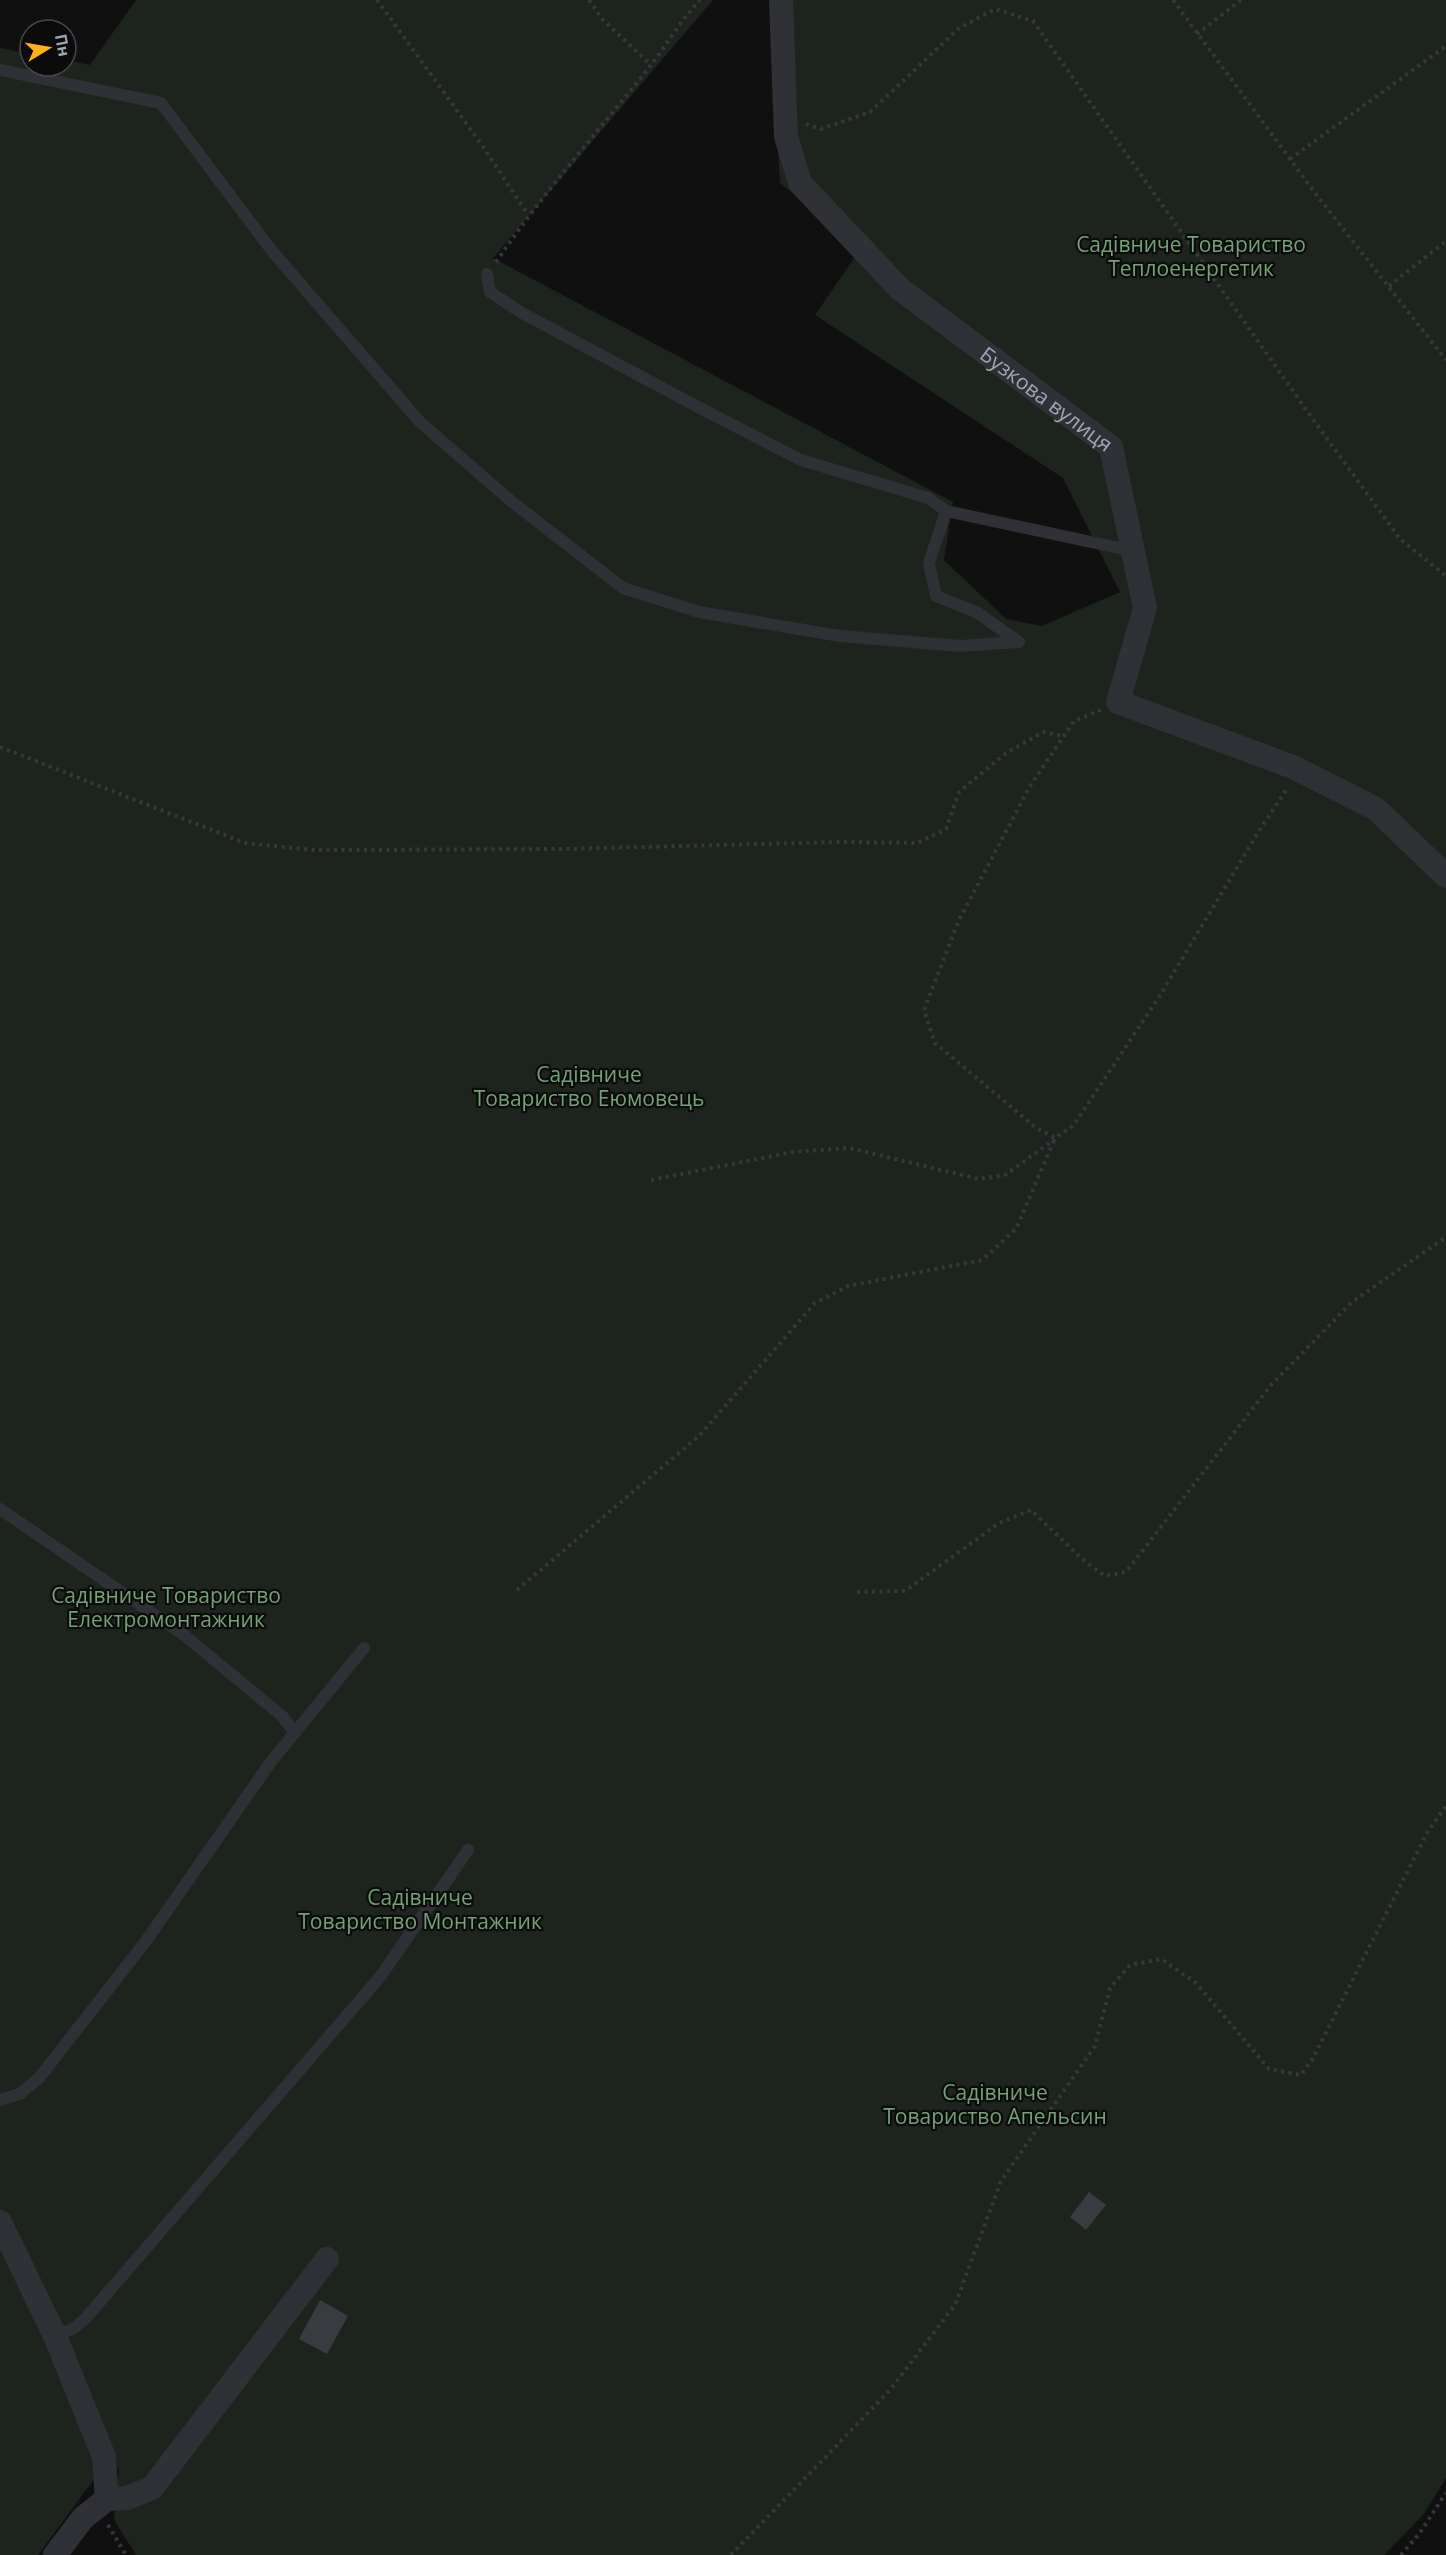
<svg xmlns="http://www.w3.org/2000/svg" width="1446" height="2555" font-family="'Open Sans',sans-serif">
<rect width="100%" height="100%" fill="#101011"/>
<path fill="#1c241d" d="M136 0H713L493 258 953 502 944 560 1006 619 1042 626 1120 592 1063 478 815 315 861 248 780 183 769 0H1446V2478L1424 2514 1384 2555H136L114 2520 119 2470 113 2458 95 2478 38 2555H0V2238L17 2226 1 2224 0 2221V48L30 54V66H66V60L90 65Z"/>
<g fill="#393b40">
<path d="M1089 2192 1106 2205 1086 2230 1070 2217Z"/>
<path d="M320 2300 348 2316 327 2354 299 2339Z"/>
</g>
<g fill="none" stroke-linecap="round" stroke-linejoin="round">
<g stroke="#36383e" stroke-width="4" stroke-dasharray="3 4.5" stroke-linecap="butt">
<path d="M377 0 484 148 528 215"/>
<path d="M589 0 603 20 651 65"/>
<path d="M1173 0 1315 193 1446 360"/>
<path d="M1197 34 1241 0"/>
<path d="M806 124 821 129 870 112 958 29 995 9 1033 21 1307 411 1400 539 1446 576"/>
<path d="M1290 159 1446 46"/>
<path d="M496 262C541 196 594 136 644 74 664 50 678 23 700 0"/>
<path d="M1389 286 1446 241"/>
<path d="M1101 710 1074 721 1030 786 958 922 924 1010 935 1043 1035 1127 1055 1138 1073 1126 1159 997 1259 831 1288 787"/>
<path d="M0 747 245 843 313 850 564 849 839 842 917 843 946 829 959 792 1005 754 1043 732 1063 736"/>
<path d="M651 1180 793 1152 849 1148 979 1179 1005 1175 1055 1139"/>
<path d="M517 1590 699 1436 815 1303 848 1286 982 1260 1016 1229 1055 1138"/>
<path d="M857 1592 905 1591 999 1523 1031 1510 1082 1559 1105 1576 1126 1572 1271 1385 1352 1302 1446 1237"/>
<path d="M108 2525 126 2555"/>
<path d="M731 2555 890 2390 955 2305 1001 2181 1095 2046 1110 1988 1130 1965 1161 1959 1196 1983 1269 2069 1301 2075 1312 2060 1428 1831 1446 1806"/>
<path d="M1401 2555 1419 2534 1446 2493"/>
</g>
<g stroke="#303137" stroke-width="12">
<path d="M0 70 161 103 272 251 420 422 511 501 623 588 699 612 840 636 960 646 1019 642"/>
<path d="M487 274 490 292 522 313 700 408 801 460 928 498 946 511"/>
<path d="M1019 642 978 613 936 596 929 563 946 511 1133 551"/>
<path d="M0 1509 184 1635 282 1716 295 1733"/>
<path d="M0 2100 20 2094 39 2078 146 1941 270 1763 364 1648"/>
<path d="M55 2336 73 2329 85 2319 380 1977 468 1850"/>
</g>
<g stroke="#303137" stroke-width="24">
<path id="s1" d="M781 0 786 136 800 183 900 289 1111 447 1145 608 1118 702 1293 767 1376 809 1446 876"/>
<path d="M0 2222 55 2336 104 2457 107 2499 83 2518 55 2555"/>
<path d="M107 2499 127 2498 152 2488 327 2259"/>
</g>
</g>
<g text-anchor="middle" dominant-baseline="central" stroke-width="4.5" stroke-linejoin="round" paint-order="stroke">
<g font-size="21" fill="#74a176" stroke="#0b0b0c">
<text x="1191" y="244">Садівниче Товариство<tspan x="1191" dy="24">Теплоенергетик</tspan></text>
<text x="589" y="1074">Садівниче<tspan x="589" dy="24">Товариство Еюмовець</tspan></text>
<text x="166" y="1595">Садівниче Товариство<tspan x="166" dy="24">Електромонтажник</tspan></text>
<text x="420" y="1897">Садівниче<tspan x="420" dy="24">Товариство Монтажник</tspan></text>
<text x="995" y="2092">Садівниче<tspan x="995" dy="24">Товариство Апельсин</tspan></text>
</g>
<g font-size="21" fill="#9fa6b4" stroke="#0b0b0c">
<text stroke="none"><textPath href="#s1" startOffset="514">Бузкова вулиця</textPath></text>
</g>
</g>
<g transform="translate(48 48) rotate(79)"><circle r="28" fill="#0b0b0c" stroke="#46494f" stroke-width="1.5"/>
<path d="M0-4.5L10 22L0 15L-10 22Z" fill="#ffaf1a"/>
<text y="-9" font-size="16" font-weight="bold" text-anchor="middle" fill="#9fa6b4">Пн</text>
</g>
</svg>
